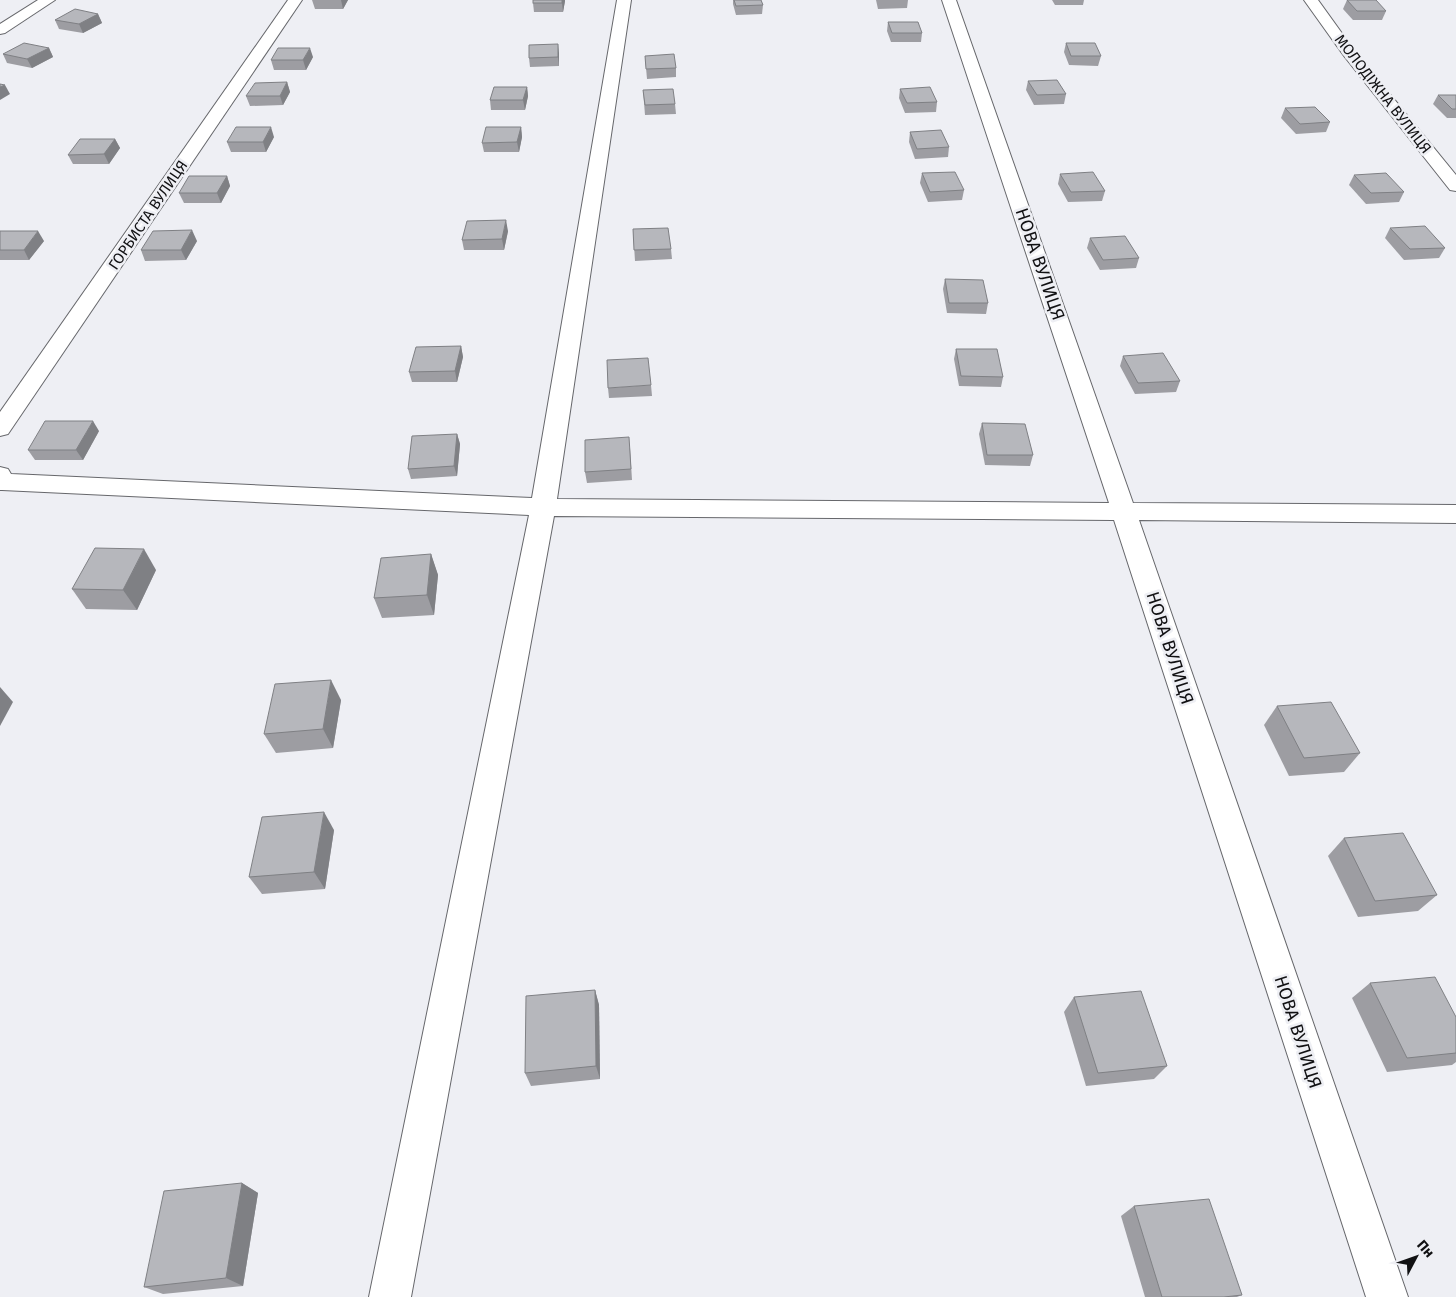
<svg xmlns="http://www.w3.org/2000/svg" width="1456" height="1297" font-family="'Fira Sans',sans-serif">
<rect width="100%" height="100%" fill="#eeeff4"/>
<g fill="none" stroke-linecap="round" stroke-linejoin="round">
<g stroke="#66676b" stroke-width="2">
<g id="minor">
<path d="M38 0H55L5 33 0 34V24Z"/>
<path d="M288 0H302L8 434 0 436V412Z"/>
<path d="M617 0H631L557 499 1109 503 942 0H956L1133 503 1456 505V523L1139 520 1408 1297H1366L1114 520 554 516 411 1297H369L529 515 2 490H0V467L8 469 11 474 532 498Z"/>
<path d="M1304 0H1318L1354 50 1456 175V191L1450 190 1344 56Z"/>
</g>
</g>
<use href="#minor" fill="#fff" fill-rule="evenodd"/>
</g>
<g fill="#9d9da2">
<path d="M312 0H348L343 9H315Z"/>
<path d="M733 0H761L763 5 762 14 736 15 733 4Z"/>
<path d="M876 0H908L907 8 878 9Z"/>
<path d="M1052 0H1084L1083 5H1055Z"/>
<path d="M1347 0 1386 11 1382 20H1353L1343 9Z"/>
<path d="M565 1 563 12H534L533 3Z"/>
<path d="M98 14 102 23 83 33 59 29 55 20Z"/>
<path d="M888 22 922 33 921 42H891L887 31Z"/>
<path d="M1066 43 1101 56 1098 66 1069 65 1064 52Z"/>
<path d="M49 48 53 57 32 68 7 63 3 54Z"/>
<path d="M559 53V66L530 67 529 58Z"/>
<path d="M645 56 676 68V77L647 79Z"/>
<path d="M313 57 306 70H274L271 60Z"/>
<path d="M1028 81 1066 94 1064 104 1034 105 1026 90Z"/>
<path d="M287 82 290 92 283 105 250 106 246 96Z"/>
<path d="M527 87 528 96 525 110H491L490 100Z"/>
<path d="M900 89 937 102 936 112 905 113 899 98Z"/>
<path d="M643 90 675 104 676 114 645 115Z"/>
<path d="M1438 95H1456V118H1447L1433 104Z"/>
<path d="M1285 108 1330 122 1326 132 1296 134 1281 118Z"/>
<path d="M521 127 522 137 519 152H484L482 143Z"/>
<path d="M910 132 949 147 948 157 915 159 909 142Z"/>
<path d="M274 137 266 152H231L227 142Z"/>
<path d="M115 139 120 148 109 164H73L68 155Z"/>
<path d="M922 173 964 190 962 200 928 202 920 183Z"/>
<path d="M1060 174 1105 191 1102 201 1068 202 1058 184Z"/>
<path d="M1354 175 1404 192 1399 202 1366 204 1349 185Z"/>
<path d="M227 176 230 186 221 203H184L179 193Z"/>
<path d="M1390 228 1445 248 1439 258 1404 260 1385 238Z"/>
<path d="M633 229 671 249 672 259 635 261Z"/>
<path d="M0 231 44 241 29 260H0Z"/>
<path d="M508 231 504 250H464L462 240Z"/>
<path d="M1090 238 1139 258 1136 268 1100 270 1087 248Z"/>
<path d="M197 241 186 260 145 261 141 250Z"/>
<path d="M945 279 988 303 986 314 947 313 943 289Z"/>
<path d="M461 346 463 357 457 382H412L409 372Z"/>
<path d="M956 349 1003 377 1001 387 959 386 954 359Z"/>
<path d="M1123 356 1180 381 1176 392 1135 394 1120 366Z"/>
<path d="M651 385 652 396 609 398 608 388Z"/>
<path d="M982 423 1033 455 1030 466 985 465 979 434Z"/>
<path d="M99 431 83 460H35L28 450Z"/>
<path d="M457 434 460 444 457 476 411 479 408 469Z"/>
<path d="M630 448 632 480 587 483 585 472Z"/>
<path d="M431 554 438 575 434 615 382 618 374 598Z"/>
<path d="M156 570 137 610 86 609 72 589Z"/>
<path d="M341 700 333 748 276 753 264 734Z"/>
<path d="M1277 706 1360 753 1344 772 1289 776 1264 725Z"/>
<path d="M334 830 325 889 262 894 249 877Z"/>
<path d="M1344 838 1437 895 1418 911 1358 917 1328 856Z"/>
<path d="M1370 983 1456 1017V1062L1452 1065 1387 1072 1352 998Z"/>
<path d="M595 990 599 1005 600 1079 531 1086 525 1073Z"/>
<path d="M1074 997 1167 1066 1154 1079 1086 1086 1064 1012Z"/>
<path d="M242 1183 258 1193 243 1286 163 1294 144 1287Z"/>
<path d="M1134 1206 1242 1295 1237 1297H1145L1121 1216Z"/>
</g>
<g fill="#7f8084">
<path d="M341 0H348L343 9Z"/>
<path d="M562 0H565V1L563 12 562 3Z"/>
<path d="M98 14 102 23 83 33 79 24Z"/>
<path d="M558 44 559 53V66L558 57Z"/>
<path d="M49 48 53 57 32 68 27 59Z"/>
<path d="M310 48 313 57 306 70 303 60Z"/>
<path d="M287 82 290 92 283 105 280 96Z"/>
<path d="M5 85 10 94 0 100V87Z"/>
<path d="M527 87 528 96 525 110 523 100Z"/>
<path d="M271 127 274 137 266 152 263 142Z"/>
<path d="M521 127 522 137 519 152 517 142Z"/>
<path d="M115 139 120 148 109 164 104 154Z"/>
<path d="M227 176 230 186 221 203 217 193Z"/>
<path d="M506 220 508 231 504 250 502 239Z"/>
<path d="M192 230 197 241 186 260 181 250Z"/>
<path d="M38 231 44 241 29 260 24 250Z"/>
<path d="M461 346 463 357 457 382 455 371Z"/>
<path d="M93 421 99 431 83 460 76 450Z"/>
<path d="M457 434 460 444 457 476 454 466Z"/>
<path d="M144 549 156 570 137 610 123 590Z"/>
<path d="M431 554 438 575 434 615 427 595Z"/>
<path d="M331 680 341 700 333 748 323 729Z"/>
<path d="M0 687 13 702 0 726Z"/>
<path d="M324 812 334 830 325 889 314 872Z"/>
<path d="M595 990 599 1005 600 1079 596 1066Z"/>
<path d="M242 1183 258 1193 243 1286 226 1278Z"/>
</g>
<g fill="#b6b7bc" stroke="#7f8084">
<rect x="533" y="0" width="29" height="3"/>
<path d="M734 0H761L763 5 736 6Z"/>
<path d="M1347 0H1376L1386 11H1357Z"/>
<path d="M75 9 98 14 79 24 55 20Z"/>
<path d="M888 22H918L922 33H892Z"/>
<path d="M24 43 49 48 27 59 3 54Z"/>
<path d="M1066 43H1095L1101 56H1071Z"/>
<path d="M558 44V57L529 58V45Z"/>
<path d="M278 48H310L303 60H271Z"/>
<path d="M674 54 676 68 646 69 645 56Z"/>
<path d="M1057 80 1066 94 1037 95 1028 81Z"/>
<path d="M287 82 280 96H246L255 83Z"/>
<path d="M0 84 5 85 0 87Z"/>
<path d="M494 87H527L523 100H490Z"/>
<path d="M930 87 937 102 907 103 900 89Z"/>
<path d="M673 89 675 104 645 105 643 90Z"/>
<path d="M1438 95H1456V109H1452Z"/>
<path d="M1315 107 1330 122 1300 124 1285 108Z"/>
<path d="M236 127H271L263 142H227Z"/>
<path d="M486 127H521L517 142 482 143Z"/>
<path d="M941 130 949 147 917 149 910 132Z"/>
<path d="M80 139H115L104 154 68 155Z"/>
<path d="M955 172 964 190 930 192 922 173Z"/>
<path d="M1093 172 1105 191 1071 192 1060 174Z"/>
<path d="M1386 173 1404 192 1371 193 1354 175Z"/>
<path d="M189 176H227L217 193H179Z"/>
<path d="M506 220 502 239 462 240 467 221Z"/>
<path d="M1425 226 1445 248 1410 249 1390 228Z"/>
<path d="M668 228 671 249 634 250 633 229Z"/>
<path d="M192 230 181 250H141L153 231Z"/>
<path d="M0 231H38L24 250H0Z"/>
<path d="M1125 236 1139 258 1103 260 1090 238Z"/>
<path d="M945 279 983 280 988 303H949Z"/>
<path d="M461 346 455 371 409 372 416 347Z"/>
<path d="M956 349H997L1003 377 961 376Z"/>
<path d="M1163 353 1180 381 1138 383 1123 356Z"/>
<path d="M648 358 651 385 608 388 607 360Z"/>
<path d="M45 421H93L76 450H28Z"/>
<path d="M982 423 1025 424 1033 455H987Z"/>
<path d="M457 434 454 466 408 469 412 436Z"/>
<path d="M629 437 631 469 585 472V440Z"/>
<path d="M95 548 144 549 123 590 72 589Z"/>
<path d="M431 554 427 595 374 598 381 558Z"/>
<path d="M331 680 323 729 264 734 275 684Z"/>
<path d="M1331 702 1360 753 1304 758 1277 706Z"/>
<path d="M324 812 314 872 249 877 262 817Z"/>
<path d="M1403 833 1437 895 1375 901 1344 838Z"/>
<path d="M1435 977 1456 1017V1053L1407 1058 1370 983Z"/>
<path d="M595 990 596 1066 525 1073 526 996Z"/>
<path d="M1141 991 1167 1066 1098 1073 1074 997Z"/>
<path d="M242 1183 226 1278 144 1287 164 1191Z"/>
<path d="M1209 1199 1242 1295 1224 1297H1162L1134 1206Z"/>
</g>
<g text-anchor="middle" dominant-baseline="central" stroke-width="5" stroke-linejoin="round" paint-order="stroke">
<g font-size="15" fill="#111113" stroke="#eeeff4">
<text transform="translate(1383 94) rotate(52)">МОЛОДІЖНА ВУЛИЦЯ</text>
<text transform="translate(148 215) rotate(-56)">ГОРБИСТА ВУЛИЦЯ</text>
</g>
<g font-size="18" fill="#111113" stroke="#eeeff4">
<text transform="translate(1040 264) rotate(71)">НОВА ВУЛИЦЯ</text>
<text transform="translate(1170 648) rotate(72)">НОВА ВУЛИЦЯ</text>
<text transform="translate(1298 1032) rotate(72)">НОВА ВУЛИЦЯ</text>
</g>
</g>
<g transform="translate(1416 1257) rotate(49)" stroke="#eeeff4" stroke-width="4" paint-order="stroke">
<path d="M0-4L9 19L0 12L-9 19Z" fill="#111113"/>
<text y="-8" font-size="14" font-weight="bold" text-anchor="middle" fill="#111113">Пн</text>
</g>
</svg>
